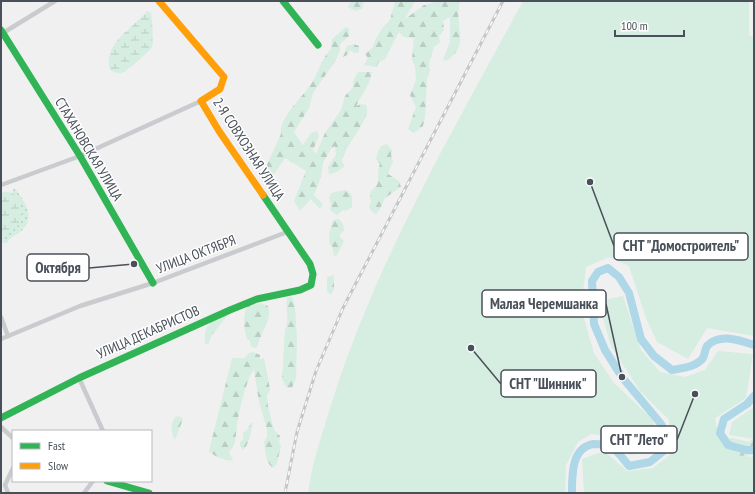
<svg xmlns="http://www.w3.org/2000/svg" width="755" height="494" font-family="'PT Sans Narrow',sans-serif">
<defs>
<pattern id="grass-dots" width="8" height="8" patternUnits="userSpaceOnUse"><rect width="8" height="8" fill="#d6ede1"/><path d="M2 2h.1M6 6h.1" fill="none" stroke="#b9cdc3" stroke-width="1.8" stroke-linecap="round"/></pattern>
<pattern id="forest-firs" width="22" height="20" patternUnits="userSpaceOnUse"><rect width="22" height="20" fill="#d6ede1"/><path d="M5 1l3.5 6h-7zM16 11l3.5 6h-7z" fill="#b9cdc3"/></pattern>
<pattern id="wetland-marsh" width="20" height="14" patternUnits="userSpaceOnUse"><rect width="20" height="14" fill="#d6ede1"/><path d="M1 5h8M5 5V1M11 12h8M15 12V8" fill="none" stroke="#b9cdc3"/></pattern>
</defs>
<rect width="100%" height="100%" fill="#f0f0f0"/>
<path fill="url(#grass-dots)" d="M14 188C20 193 32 213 28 221 27 224 25 227 23 229 20 234 11 235 7 243H3L2 237 4 236 18 196 12 194Z"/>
<g fill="url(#forest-firs)">
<path d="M351 1H364L362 9 355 11 348 7Z"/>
<path d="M395 1H415L405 19 424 5 439 1 460 2C453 26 472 45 446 61L443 59 450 42V17L443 21 444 30 439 36 440 42 434 47 429 63 430 70 427 80 425 117 423 126 414 133 408 129 416 107 410 95 416 80 415 66 412 60 414 38 404 37 399 32 385 59 379 62 376 67 364 65 368 58 365 54 373 47 375 40 383 27 390 20Z"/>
<path d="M346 27 349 29V36L340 44V50L336 60 313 93 309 108 294 132 303 145 311 133 317 131 319 136 313 150 316 154 325 133 341 110 345 96 353 87V81L358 72H372L369 83 356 106 361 104 366 105C373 118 343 146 342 162L345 166 335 173 329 174 328 167 336 155 335 146 331 149 323 163 321 177 314 195 323 204 320 209 311 199 300 211 294 201 306 171 285 158 272 177 264 171 281 134C278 118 305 95 313 81 319 70 322 58 331 49L332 39Z"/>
<path d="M354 44 359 46V52L354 53 350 50 347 55 343 57 347 46Z"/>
<path d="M387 144 392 150 391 155 393 161 388 174 399 181 401 187 385 198 380 209 376 214 372 212 369 207 371 202 370 193C372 189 375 188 377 185 379 180 377 171 380 164L376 159C378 151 379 146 387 144Z"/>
<path d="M345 190C354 194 352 199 352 207L346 211 343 210 337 215 330 210 331 204 329 197 331 193Z"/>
<path d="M338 219C343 222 344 226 344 231L340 234V237L344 241 337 255 334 256 332 246 330 245 329 234 333 220Z"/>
<path d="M334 275V289L331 295 327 291V277Z"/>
<path d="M290 296 293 299 295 307 297 338 296 378 292 388H287L282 379 285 330C290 320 285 309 287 298Z"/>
<path d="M260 303 268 306C273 320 260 333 257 347L254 348 251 346 250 341 247 339C243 329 244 316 246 306Z"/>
<path d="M222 316H227L211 336 208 345 205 343C204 326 208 323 222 316Z"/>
<path d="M253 352 260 355V359L264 358 270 389 267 396 268 406 274 430 280 436 279 443 281 446 277 463 274 468C266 465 265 450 264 442L267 437V429L259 402 254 370C247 376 238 415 237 426 235 436 237 444 229 452L233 460C227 462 213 456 209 451L232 358H244L249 353Z"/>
<path d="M179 416 183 419 175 440C171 433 170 424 175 417Z"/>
<path d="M251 423H253C251 431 249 445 243 450L240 446V442L243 439V433L247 430Z"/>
<path d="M754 437V455L738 456 729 468 715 442 732 438 749 442Z"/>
</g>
<g fill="url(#wetland-marsh)">
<path d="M147 11 151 13C152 17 154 43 152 47 150 51 126 72 122 73 117 74 114 72 110 70 103 42 132 30 147 11Z"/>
<path d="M1 192H9L18 196C25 218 22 227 1 237Z"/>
</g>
<g fill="#d6ede1">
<path d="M523 1H749V35L754 37V336L707 328 688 359 657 342 646 318 629 266 609 257 586 267 581 308 594 353 614 383 652 419 661 441 652 452 630 455 607 436 591 434 578 442 566 465 565 493H308C312 462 323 432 332 402 376 261 453 131 523 1Z"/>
<path d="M623 296 641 350 660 372 685 377 705 370 718 351 753 354 746 398 715 418 722 454 754 457V493H584L582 459 604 451 627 471 653 468 670 455 669 420 640 391 611 346 598 301Z"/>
<path d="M754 407V439L729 435 732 422Z"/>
</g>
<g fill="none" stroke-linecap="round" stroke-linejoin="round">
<g stroke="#aed7e8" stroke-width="8">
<path d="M754 396 747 404 724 419 720 433 728 445 746 450H754"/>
<path d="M572 493C572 476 571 447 594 444 600 444 606 444 612 448 618 451 624 460 629 466L650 462 666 449 667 437 661 424 622 377 605 350 594 324 592 281 598 272 608 268 619 277 629 293 641 339 654 356 672 370C683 368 696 367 703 358 705 354 705 349 707 346 719 333 740 340 754 345"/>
</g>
<g stroke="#cacbce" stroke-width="4.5">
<path d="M3 33 55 1"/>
<path d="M1 185 80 156 201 101"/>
<path d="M1 317 8 336"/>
<path d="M1 339 80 306 153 283 287 232"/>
<path d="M79 378 103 431"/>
<path d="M1 427 13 438"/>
<path d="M8 493 5 485 13 468"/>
<path d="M84 493 93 481"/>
</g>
<g stroke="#30b455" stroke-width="7">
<path d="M283 1 318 45"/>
<path d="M1 30 80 156 153 283"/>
<path d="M1 418 79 378 230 310 257 299 300 290 311 285 313 274 310 264 263 195"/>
<path d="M107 481 149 493"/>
</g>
<path stroke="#ff9f0a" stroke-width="7" d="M159 1 224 77 220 89 201 101 219 131 263 195"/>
<g stroke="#c5c6c7" stroke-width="3">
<path id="rail" d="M285 493 297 432 316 371 343 308 503 1"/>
</g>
<use href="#rail" stroke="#fff" stroke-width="1.5" stroke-dasharray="4.5" stroke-linecap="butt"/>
</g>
<g text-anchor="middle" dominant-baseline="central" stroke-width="3" stroke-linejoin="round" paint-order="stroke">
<g font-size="14" fill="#49505a" stroke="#fff">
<text transform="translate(89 149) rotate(59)">СТАХАНОВСКАЯ УЛИЦА</text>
<text transform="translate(249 149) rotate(57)">2-Я СОВХОЗНАЯ УЛИЦА</text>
<text transform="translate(196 254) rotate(-21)">УЛИЦА ОКТЯБРЯ</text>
<text transform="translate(148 332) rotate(-24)">УЛИЦА ДЕКАБРИСТОВ</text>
</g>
</g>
<path fill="none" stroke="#49505a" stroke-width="1.5" d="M590 182L614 246M134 264L89 268M622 377L606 304M471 348L501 384M695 394L677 440"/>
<g fill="#49505a" stroke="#fff" stroke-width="1.5">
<circle cx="590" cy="182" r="4"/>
<circle cx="134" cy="264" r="4"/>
<circle cx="622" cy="377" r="4"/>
<circle cx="471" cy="348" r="4"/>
<circle cx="695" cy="394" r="4"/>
</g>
<g fill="#fff" stroke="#49505a" stroke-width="1.5">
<rect x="614" y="233" width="134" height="27" rx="4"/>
<rect x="27" y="254" width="62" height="27" rx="4"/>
<rect x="482" y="290" width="124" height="27" rx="4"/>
<rect x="501" y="370" width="95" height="27" rx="4"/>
<rect x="601" y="426" width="76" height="27" rx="4"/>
</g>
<g font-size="15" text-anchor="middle" font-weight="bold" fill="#49505a">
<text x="681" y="251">СНТ "Домостроитель"</text>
<text x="58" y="273">Октября</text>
<text x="544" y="309">Малая Черемшанка</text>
<text x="548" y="389">СНТ "Шинник"</text>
<text x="639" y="445">СНТ "Лето"</text>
</g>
<rect width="755" height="494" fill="none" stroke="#49505a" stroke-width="4"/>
<rect x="12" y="430" width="140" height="52" fill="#ffffff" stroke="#b6b9bd"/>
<rect x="20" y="443" width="20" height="6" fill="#30b455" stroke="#b6b9bd"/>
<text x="48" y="450" font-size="12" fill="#49505a">Fast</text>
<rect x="20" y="463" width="20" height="6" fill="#ff9f0a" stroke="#b6b9bd"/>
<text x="48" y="470" font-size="12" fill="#49505a">Slow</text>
<path d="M615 30v6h69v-6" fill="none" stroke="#49505a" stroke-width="2"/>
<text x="621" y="30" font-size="12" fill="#49505a" stroke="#ffffff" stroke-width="3" paint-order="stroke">100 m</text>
</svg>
